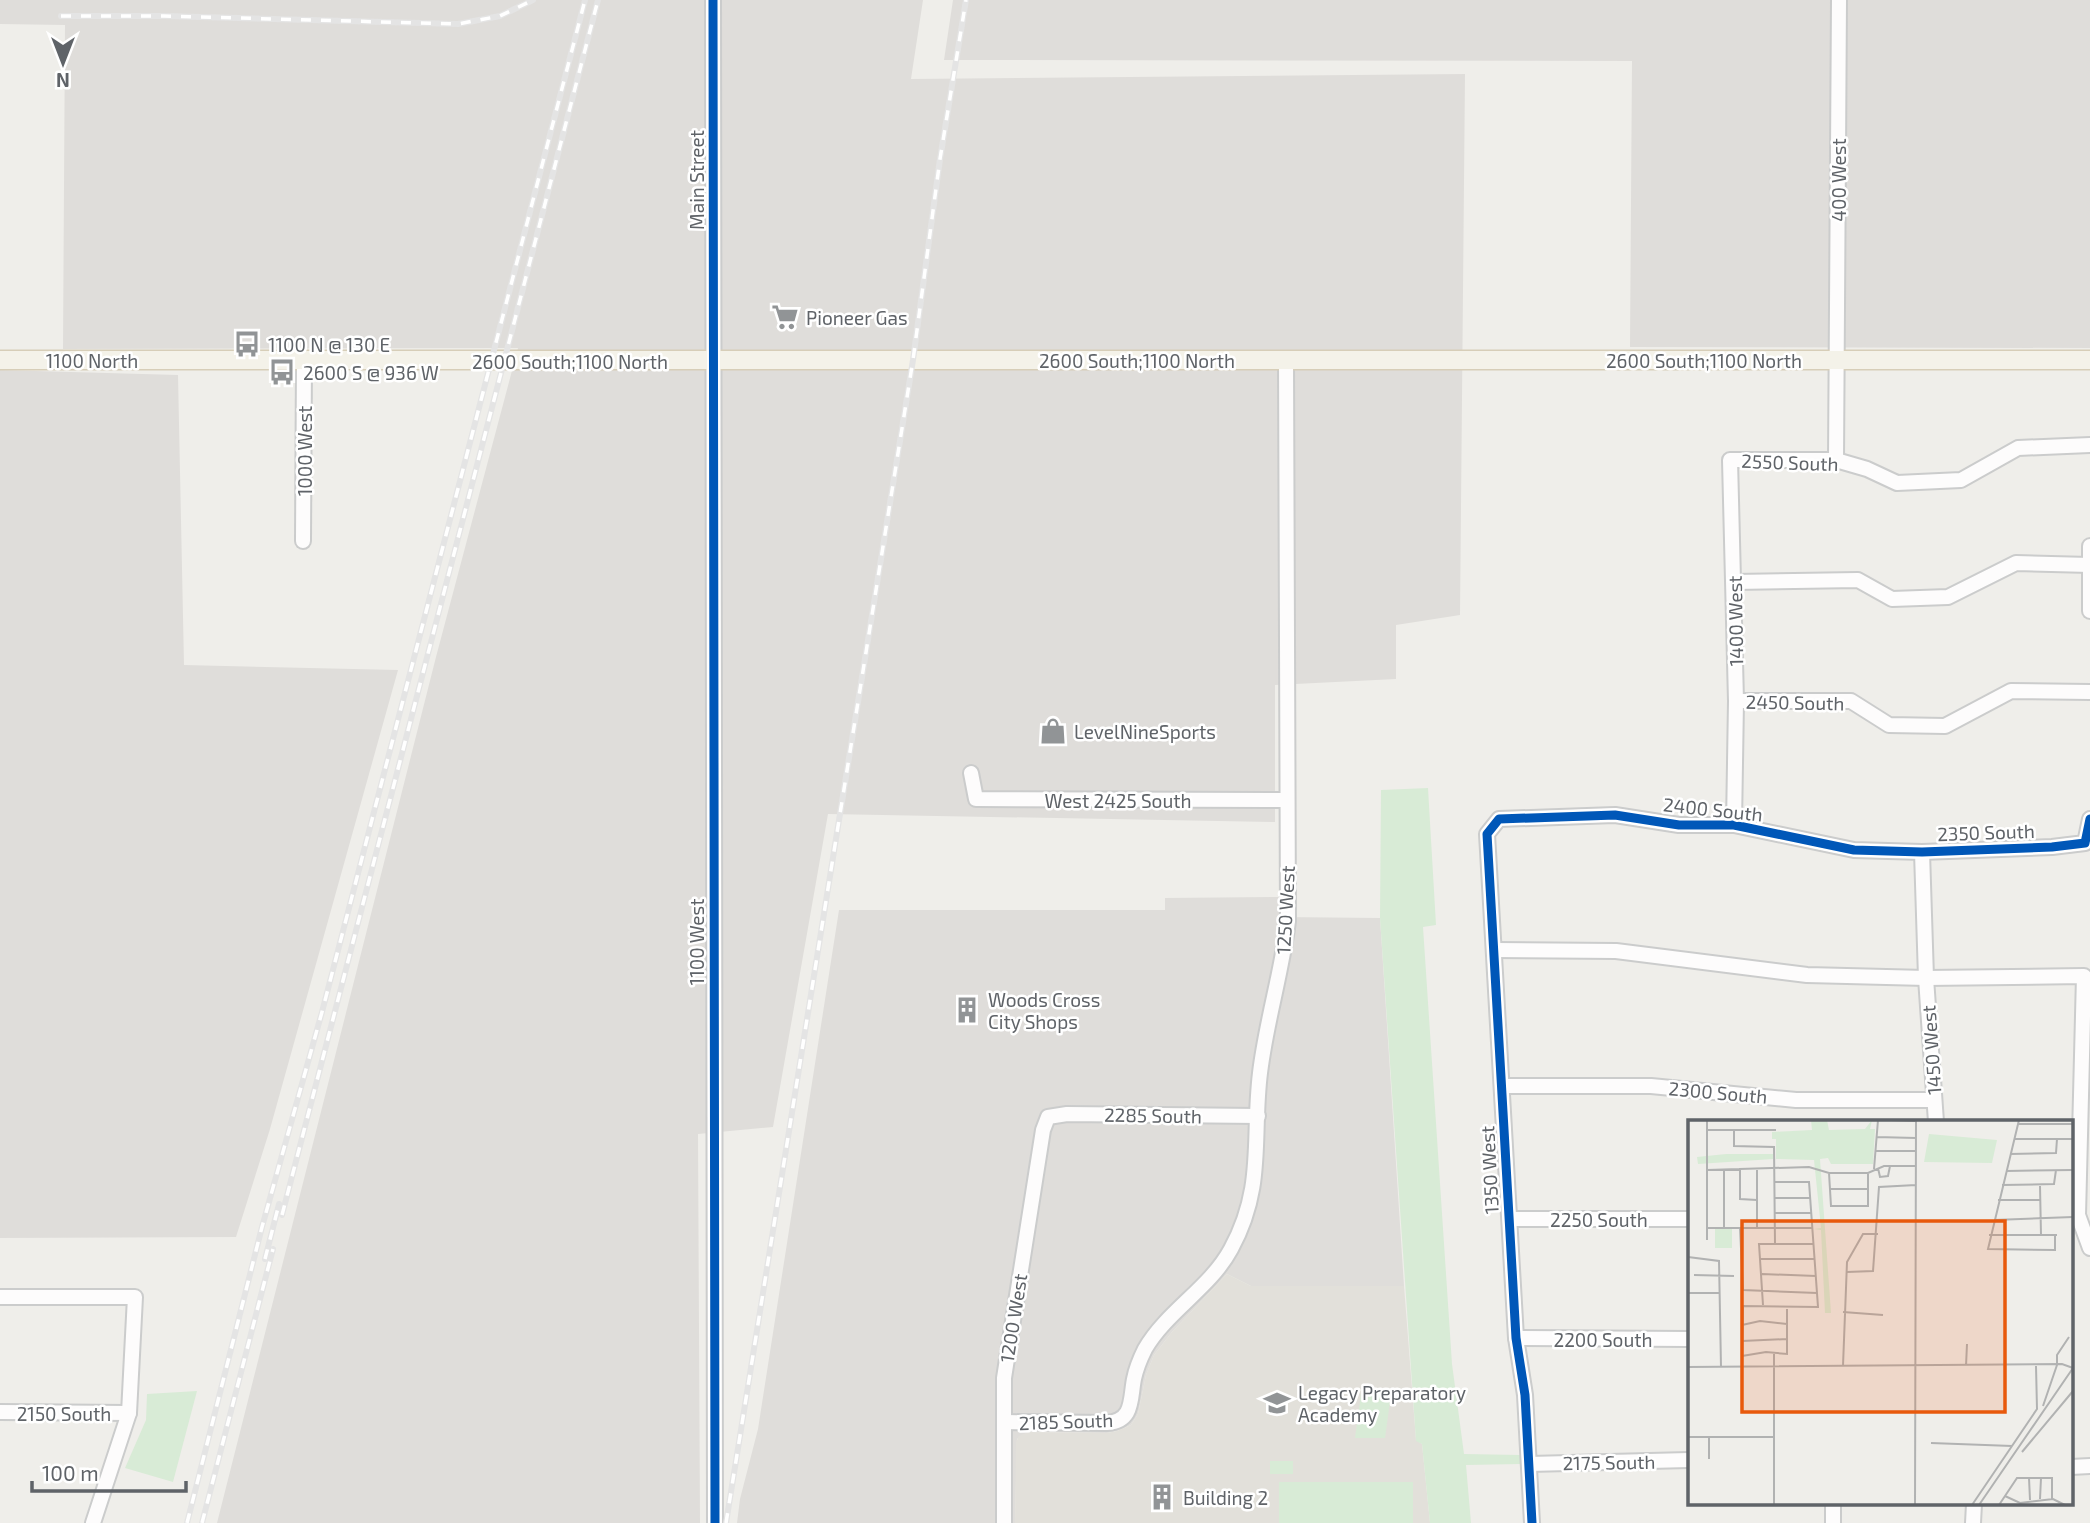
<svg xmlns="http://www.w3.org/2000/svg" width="2090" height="1523" font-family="'Exo 2',sans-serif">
<rect width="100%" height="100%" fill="#efeeea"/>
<g fill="#dfddda">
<path d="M0 0H923L911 79 1465 74 1460 615 1396 625V679L1275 685V822L828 814 773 1127 698 1134 700 1523H217L436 657 518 348 63 349 65 25 0 24Z"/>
<path d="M953 0H2090V348L1630 347 1632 61 944 60Z"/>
<path d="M0 370 178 375 184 665 398 670 270 1129 236 1237 0 1238Z"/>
<path d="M1279 897 1280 917 1380 918 1404 1286H1251L1227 1274 1172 1332 1154 1355 1146 1375 1138 1414 1131 1425 1117 1431 1107 1433 1028 1432 1017 1439 1015 1523H737L740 1499 758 1429 839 910H1165V898Z"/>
</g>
<path fill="#e2e0da" d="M1227 1274 1251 1286H1404L1416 1440 1422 1444 1430 1523H1015L1016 1442 1019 1436 1028 1432 1107 1433 1117 1431 1131 1425 1138 1414 1146 1375 1154 1355 1172 1332Z"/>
<g fill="#d8ebd6">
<path d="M1428 788 1436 925 1423 927 1452 1364 1464 1454 1521 1455V1464L1466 1465 1471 1523H1430L1422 1444 1416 1441 1380 918 1381 790Z"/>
<path d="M197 1391 173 1482 125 1468 146 1420 147 1394Z"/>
<path d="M1361 1394H1391L1385 1438H1355Z"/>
<rect x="1270" y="1461" width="23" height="13"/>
<rect x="1279" y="1482" width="134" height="41"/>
</g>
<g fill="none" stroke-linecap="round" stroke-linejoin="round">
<g stroke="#cbcccc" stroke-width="18">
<g id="minor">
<path d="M713 0 715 1523"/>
<path d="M1836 460 1839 0"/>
<path d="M303 541 304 360"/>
<path d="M2090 546V611"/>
<path d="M1734 582 1858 580 1892 599 1948 597 2016 563 2090 565"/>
<path d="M1736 701H1851L1889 725 1945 726 2011 691 2090 692"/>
<path d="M971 773 976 799 1287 800"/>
<path d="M1734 825 1736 701 1730 460H1836L1867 469 1897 483 1961 480 2018 448 2090 445"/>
<path d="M1922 852 1926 978 1936 1122"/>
<path d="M1494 950 1616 951 1807 975 1926 978 2084 976 2078 1215 2090 1248"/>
<path d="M1502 1086H1651L1796 1100H1934"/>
<path d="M1510 1219H1689"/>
<path d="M0 1297H135L129 1413 93 1523"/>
<path d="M1516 1338 1689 1339"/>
<path d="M0 1412 129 1413"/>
<path d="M1004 1422 1107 1423C1134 1421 1130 1399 1134 1379 1136 1369 1140 1359 1145 1349 1167 1311 1210 1288 1231 1249 1265 1187 1252 1138 1260 1073 1266 1022 1282 972 1288 921L1286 360"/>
<path d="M1529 1464 1689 1460"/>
<path d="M2071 1467 2090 1466"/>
<path d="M1833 1504V1523"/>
<path d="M1004 1523V1378L1043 1130 1048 1117 1067 1114 1258 1116"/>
<path d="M1532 1523 1525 1395 1516 1338 1487 834 1499 819 1615 815 1679 825H1734L1854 850 1922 852 2052 847 2085 843 2090 819"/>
<path d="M1973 1523 1974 1504"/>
</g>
</g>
<g stroke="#d7ceb8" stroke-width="21">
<path id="major" d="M0 360H2090"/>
</g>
<use href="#minor" stroke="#fdfcfc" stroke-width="14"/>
<use href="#major" stroke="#f4f2e9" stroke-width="18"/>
<g stroke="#e4e4e4" stroke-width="6">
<g id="rail">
<path d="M61 16H164L458 24 500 16 533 0"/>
<path d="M282 1215 598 0"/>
<path d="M265 1259 279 1204"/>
<path d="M187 1523 262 1227 322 1012 585 0"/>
<path d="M202 1523 273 1249"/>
<path d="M726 1523 913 360 940 159 966 0"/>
</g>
</g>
<use href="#rail" stroke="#fff" stroke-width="3.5" stroke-dasharray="10" stroke-linecap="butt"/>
<g stroke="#fff" stroke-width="13">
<g id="cycleway">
<path d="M713 0 715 1523"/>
<path d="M1532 1523 1525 1395 1516 1338 1487 834 1499 819 1615 815 1679 825H1734L1854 850 1922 852 2052 847 2085 843 2090 819"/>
</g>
</g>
<use href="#cycleway" stroke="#0057b8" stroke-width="9"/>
</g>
<defs>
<g id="supermarket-bare" transform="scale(2.1)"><path d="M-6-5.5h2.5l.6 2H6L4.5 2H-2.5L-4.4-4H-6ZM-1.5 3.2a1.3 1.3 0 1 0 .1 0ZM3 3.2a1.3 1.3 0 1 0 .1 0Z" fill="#919496" stroke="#fff" stroke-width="2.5" paint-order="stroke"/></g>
<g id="bus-bare" transform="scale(2.1)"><path d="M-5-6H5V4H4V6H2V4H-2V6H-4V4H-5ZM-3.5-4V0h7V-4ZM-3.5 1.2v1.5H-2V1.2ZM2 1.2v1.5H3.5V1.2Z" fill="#919496" stroke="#fff" stroke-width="2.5" paint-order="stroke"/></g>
<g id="shop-bare" transform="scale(2.1)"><path d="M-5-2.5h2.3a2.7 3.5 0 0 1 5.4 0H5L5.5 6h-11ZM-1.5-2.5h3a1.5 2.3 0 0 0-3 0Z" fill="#919496" stroke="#fff" stroke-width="2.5" paint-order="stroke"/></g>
<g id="building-bare" transform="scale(2.1)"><path d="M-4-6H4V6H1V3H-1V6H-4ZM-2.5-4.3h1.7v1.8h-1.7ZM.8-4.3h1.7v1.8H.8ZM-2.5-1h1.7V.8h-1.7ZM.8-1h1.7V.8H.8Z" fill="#919496" stroke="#fff" stroke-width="2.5" paint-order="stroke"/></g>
<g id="school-bare" transform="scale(2.1)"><path d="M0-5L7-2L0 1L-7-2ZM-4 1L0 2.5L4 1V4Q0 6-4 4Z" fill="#919496" stroke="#fff" stroke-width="2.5" paint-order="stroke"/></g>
</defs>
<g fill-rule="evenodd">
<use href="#supermarket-bare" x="785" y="317"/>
<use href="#bus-bare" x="247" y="344"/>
<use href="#bus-bare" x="282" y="372"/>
<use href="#shop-bare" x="1053" y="731"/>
<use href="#building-bare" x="967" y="1010"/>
<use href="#school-bare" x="1277" y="1403"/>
<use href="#building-bare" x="1162" y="1497"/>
</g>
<g text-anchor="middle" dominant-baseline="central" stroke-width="5" stroke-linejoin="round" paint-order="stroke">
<g font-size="19" fill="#5f6368" stroke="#fff">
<text transform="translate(696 180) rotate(-90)">Main Street</text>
<text transform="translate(1838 180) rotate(-90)">400 West</text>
<text x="92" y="360">1100 North</text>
<text x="1137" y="360">2600 South;1100 North</text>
<text x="1704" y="360">2600 South;1100 North</text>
<text x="570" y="361">2600 South;1100 North</text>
<text transform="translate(304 451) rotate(-90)">1000 West</text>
<text transform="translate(1790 462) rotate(2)">2550 South</text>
<text transform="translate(1735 621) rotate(-91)">1400 West</text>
<text transform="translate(1795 702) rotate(1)">2450 South</text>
<text x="1118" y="800">West 2425 South</text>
<text transform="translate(1713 809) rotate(6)">2400 South</text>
<text transform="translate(1986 832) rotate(-2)">2350 South</text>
<text transform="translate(1285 910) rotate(-87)">1250 West</text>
<text transform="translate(696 942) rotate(-90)">1100 West</text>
<text transform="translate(1931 1050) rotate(-94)">1450 West</text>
<text transform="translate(1718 1092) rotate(5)">2300 South</text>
<text transform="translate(1153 1115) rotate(1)">2285 South</text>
<text transform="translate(1489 1170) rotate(-93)">1350 West</text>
<text x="1599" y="1219">2250 South</text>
<text transform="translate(1013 1318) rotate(-81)">1200 West</text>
<text x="1603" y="1339">2200 South</text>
<text x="64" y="1413">2150 South</text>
<text transform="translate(1066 1421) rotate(-2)">2185 South</text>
<text transform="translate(1609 1462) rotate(-1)">2175 South</text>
</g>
<g font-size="19" fill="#5f6368" stroke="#fff" text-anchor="start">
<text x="806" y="317">Pioneer Gas</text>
<text x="268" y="344">1100 N @ 130 E</text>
<text x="303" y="372">2600 S @ 936 W</text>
<text x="1074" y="731">LevelNineSports</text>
<text x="988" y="999">Woods Cross<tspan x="988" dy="22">City Shops</tspan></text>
<text x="1298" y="1392">Legacy Preparatory<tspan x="1298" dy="22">Academy</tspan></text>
<text x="1183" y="1497">Building 2</text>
</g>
</g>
<g transform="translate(1688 1120)">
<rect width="385" height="385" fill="#efeeea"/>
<path d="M123 0H139L141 10 177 9 184 0 182 9H187L185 44H143L140 38 132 39 143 193H137L133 110 126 109 133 108 126 40 88 39V19H84V12L124 10ZM241 14 309 20 304 43 236 42ZM38 34H85V39L10 44 9 37ZM27 109H44V128H27Z" fill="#d8ebd6"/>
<path fill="none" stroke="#b1b2b2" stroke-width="2" d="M19 0V120M203 0 228 1M331 0 300 129 367 130V115M330 4H385M19 10H88M46 10V26L86 27 87 124M188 17 228 18M326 19H385M187 31H228M322 34 368 33 369 19M52 48V79L69 80M69 48V108M190 48 192 57 200 56 202 46M186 49 190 0M19 50 121 47 141 53H180L196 46H228M36 50V108M318 51 385 50M141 53 143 86H180V53M314 65 366 64 368 50M352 66 353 115M142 69H179M86 78H122M310 80H352M86 93H124M306 100 385 97M19 108H125M52 108 55 170 129 173M301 115H369M0 137 31 141 33 247M72 139H127M159 152 185 151 191 67 228 65M74 154 128 156M6 155 46 156M0 173H31M75 185 71 124H126M155 192 195 195M54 205 72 201 99 204M54 221 99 219M54 236 78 232 99 234V189M369 245V235L381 217M155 246 159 142 175 114H190M278 246 279 224M0 247 374 244 385 248M54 247 55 186 130 187 121 62H86M355 286 369 245M0 317H86M21 317V339M243 323 324 326M334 332 385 271M341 358 342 380M317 376 332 383 365 379 377 385M352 379 353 358M86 385V234M227 385 228 0M284 385 349 289 348 246M291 385 385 248M311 385 329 358H364V379"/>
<path fill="#e8590c" fill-opacity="0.15" stroke="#e8590c" stroke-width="3.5" d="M54 101H317V292H54Z"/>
<rect width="385" height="385" fill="none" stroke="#5f6368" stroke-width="3.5"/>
</g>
<g transform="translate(63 63) rotate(180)" stroke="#ffffff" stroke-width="5" paint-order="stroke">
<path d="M0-5L12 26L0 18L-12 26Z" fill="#5f6368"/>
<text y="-10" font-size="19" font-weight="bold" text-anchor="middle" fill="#5f6368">N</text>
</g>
<path d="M32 1481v10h154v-10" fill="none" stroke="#5f6368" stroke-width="3.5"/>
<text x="42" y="1481" font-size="21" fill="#5f6368" stroke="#ffffff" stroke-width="5" paint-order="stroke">100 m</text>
</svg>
